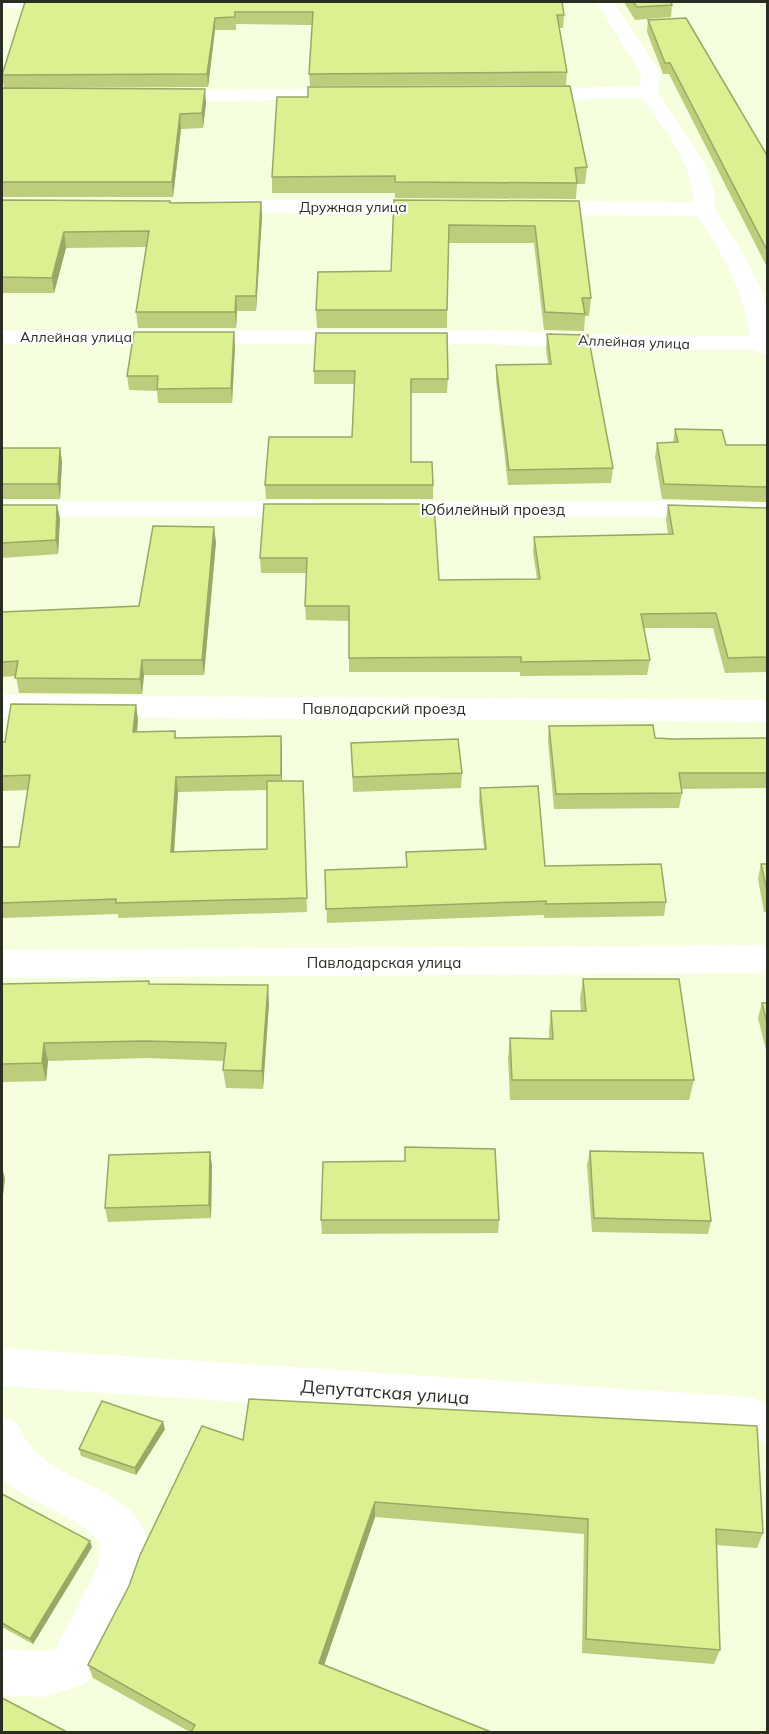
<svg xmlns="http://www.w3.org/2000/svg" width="769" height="1734" viewBox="0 0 769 1734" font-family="Mulish,sans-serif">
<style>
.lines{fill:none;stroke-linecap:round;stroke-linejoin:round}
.minor{fill:#fff;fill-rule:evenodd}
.wall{fill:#bcce7c;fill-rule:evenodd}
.shaded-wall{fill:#99a865}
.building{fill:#dbf090;stroke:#99a865;stroke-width:1.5}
.labels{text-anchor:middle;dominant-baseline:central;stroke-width:4.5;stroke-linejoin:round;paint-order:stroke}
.far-street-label{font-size:14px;fill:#2a2d21;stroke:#fff}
.street-label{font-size:15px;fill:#2a2d21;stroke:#fff}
.near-street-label{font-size:18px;fill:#2a2d21;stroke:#fff}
</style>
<rect width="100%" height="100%" fill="#f5fedd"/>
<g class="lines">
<!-- minor -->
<g class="minor">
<polygon points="2,2 110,2 101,8 2,8"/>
<path d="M 596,2 L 614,2 L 661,74 L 658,92 L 705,164 L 715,195 L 715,209 L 744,255 L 762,292 L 768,309 L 768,356 L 755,350 L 645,350 L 483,344 L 2,344 L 2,330 L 483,330 L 645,336 L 749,336 C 745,293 721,250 697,216 L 535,215 L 527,213 L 524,208 L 527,203 L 535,201 L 693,202 C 694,164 663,128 642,98 L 527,101 L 520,99 L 517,95 L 520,91 L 527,89 L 639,86 L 641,74 Z"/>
<polygon points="353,89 360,91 363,95 360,99 161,102 154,100 151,96 154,92 161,90"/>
<polygon points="217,200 438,200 446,202 449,207 446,212 438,214 209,212 206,207 209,202"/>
<polygon points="2,501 309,501 319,503 323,509 319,515 309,517 2,517"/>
<polygon points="390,501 656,501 768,504 768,521 656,517 390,517 380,515 376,509 380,503"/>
<polygon points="2,695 768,700 768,722 2,717"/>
<polygon points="768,945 768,973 2,978 2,950"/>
<polygon points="2,1348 750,1397 768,1403 768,1443 750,1437 2,1386"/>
<path d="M 2,1416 L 17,1422 C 23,1436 30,1448 43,1458 C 85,1493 165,1496 142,1573 C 131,1607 104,1650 87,1683 L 44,1697 L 2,1695 L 2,1649 L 44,1651 L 56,1648 L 98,1567 L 100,1543 C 75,1513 32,1506 3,1479 Z"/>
</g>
</g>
<!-- wall -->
<g class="wall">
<polygon points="25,2 564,15 563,28 559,28 567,72 566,85 310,86 309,74 312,25 236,24 236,30 215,30 208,87 4,88 2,75"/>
<polygon points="624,2 671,2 672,5 671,17 635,20"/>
<polygon points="648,20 768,157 768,269 669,74 663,74 647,32"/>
<polygon points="2,88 206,103 203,128 181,129 173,197 2,197 2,200 170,203 261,202 262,217 256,311 237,311 236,328 138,328 136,312 146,247 66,248 54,293 2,293"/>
<polygon points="587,167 585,184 577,184 576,199 395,198 395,193 272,193 272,177"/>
<polygon points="394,200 579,201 591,298 589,316 585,316 584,331 544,330 534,243 448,243 447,328 317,328 316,310 391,271"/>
<polygon points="316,333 448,379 447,393 411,393 411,462 433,485 433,499 266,499 265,485 352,437 354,384 314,384 314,371"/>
<polygon points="547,334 613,468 611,483 508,485 496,380 496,365 548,364 546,349"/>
<polygon points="235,346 232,403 158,403 157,391 129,390 127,376"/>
<polygon points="675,429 726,445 768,445 768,502 662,499 655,457 657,443 673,442"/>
<polygon points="2,448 60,448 62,462 60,499 2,499"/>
<polygon points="264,504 439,580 537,579 533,552 534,537 668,534 666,520 668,505 768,508 768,672 725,673 713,628 644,628 650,660 647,675 520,676 520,672 349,672 349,621 306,620 305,606 307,573 261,573 260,558"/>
<polygon points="2,505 57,505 60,519 58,554 2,558"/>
<polygon points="216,542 204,675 144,675 142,694 19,693 16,676 2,677 2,612 139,606"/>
<path d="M 136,705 L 138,720 L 137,732 L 175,731 L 176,738 L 281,736 L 282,751 L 282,781 L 303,781 L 307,912 L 118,918 L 118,914 L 2,918 L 2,847 L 19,847 L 28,790 L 2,791 L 2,742 ZM 267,790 L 267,849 L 174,852 L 178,792 Z"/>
<polygon points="549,726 655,738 673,739 768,738 768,788 681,789 682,793 679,808 554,809 548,741"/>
<polygon points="351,743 462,773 461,788 353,792"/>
<polygon points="480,788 545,866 666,902 664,916 544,918 544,915 327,923 325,870 406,867 406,852 484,849 479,802"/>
<polygon points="761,864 768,864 768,912 764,912 758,879"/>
<polygon points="583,979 694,1080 689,1100 510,1100 508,1058 510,1038 549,1038 549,1031 551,1011 581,1011 580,999"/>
<polygon points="149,981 149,984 269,1003 263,1089 226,1088 223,1070 224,1061 147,1058 48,1061 46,1081 2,1082 2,984"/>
<polygon points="762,1003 768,1003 768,1058 758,1018"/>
<polygon points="590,1151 711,1221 708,1234 592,1232 587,1165"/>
<polygon points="210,1152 212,1166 211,1218 108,1222 105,1208"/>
<polygon points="405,1161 499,1220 498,1233 322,1234 321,1220"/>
<polygon points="165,1429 136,1475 81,1456 79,1449"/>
<polygon points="243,1440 763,1533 757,1548 716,1545 720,1650 714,1664 582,1653 584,1534 375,1517 324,1665 491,1732 190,1732 93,1678 88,1665"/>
<polygon points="2,1494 92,1547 33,1644 2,1627"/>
</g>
<!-- shaded-wall -->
<g class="shaded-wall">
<polygon points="215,18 215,30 208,87 207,74"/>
<polygon points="205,89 206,103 203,128 202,113"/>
<polygon points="180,114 181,129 173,197 172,182"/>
<polygon points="261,202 262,217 256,311 256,296"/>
<polygon points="64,232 66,248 54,293 52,278"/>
<polygon points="236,296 237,311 236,328 235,312"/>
<polygon points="234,332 235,346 232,403 231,388"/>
<polygon points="60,448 62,462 60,499 58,484"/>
<polygon points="57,505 60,519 58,554 56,540"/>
<polygon points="214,527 216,542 204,675 202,660"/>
<polygon points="142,660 144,675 142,694 140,679"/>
<polygon points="136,705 138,720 135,747 133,732"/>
<polygon points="281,736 282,751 282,790 281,775"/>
<polygon points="176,777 178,792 173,867 171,852"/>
<polygon points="268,985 269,1003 263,1089 262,1071"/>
<polygon points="44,1043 48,1061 46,1081 42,1063"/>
<polygon points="210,1152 212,1166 211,1218 209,1205"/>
<polygon points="2,1166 5,1179 2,1204"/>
<polygon points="163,1422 165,1429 136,1475 135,1468"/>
<polygon points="375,1502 375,1517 320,1677 319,1663"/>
<polygon points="90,1541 92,1547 33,1644 30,1639"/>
</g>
<!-- building -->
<g class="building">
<polygon points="25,2 562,2 564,15 557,15 567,72 309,74 313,12 235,12 235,17 215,18 207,74 2,75"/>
<polygon points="633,2 671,2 672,5 637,7"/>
<polygon points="686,18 768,157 768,252 670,63 665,63 648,20"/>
<polygon points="570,86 587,167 575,168 577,183 395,182 395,176 272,177 277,97 308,97 308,87"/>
<polygon points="2,88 205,89 202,113 180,114 172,182 2,182"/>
<polygon points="2,200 170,201 170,203 261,202 256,296 236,296 235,312 136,312 149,231 64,232 52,278 2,277"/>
<polygon points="394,200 579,201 591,298 582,298 585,314 545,312 535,226 449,225 447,310 316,310 318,272 391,271"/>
<polygon points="134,332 234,332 231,388 157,389 158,376 127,376"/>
<polygon points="316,333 447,333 448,379 411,379 411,462 432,462 433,485 265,485 269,437 352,437 355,371 314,371"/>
<polygon points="547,334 588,335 613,468 509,470 496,365 551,364"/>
<polygon points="675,429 722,430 726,445 768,445 768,487 664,484 657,443 678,442"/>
<polygon points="2,448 60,448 58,484 2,484"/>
<polygon points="264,504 434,504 439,580 540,579 534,537 673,534 668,505 768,508 768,657 728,658 716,613 641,614 650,660 521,662 521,657 349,658 349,606 305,606 307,558 260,558"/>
<polygon points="2,505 57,505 56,540 2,543"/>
<polygon points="153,526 214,527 202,660 142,660 140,679 15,678 18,661 2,662 2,612 139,606"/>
<polygon points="11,704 136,705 133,732 175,731 175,738 281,736 281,775 176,777 171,852 267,849 267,781 303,781 307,898 116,903 116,899 2,903 2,847 19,847 30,775 2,776 2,742 5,742"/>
<polygon points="653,725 655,738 673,739 768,738 768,773 679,773 682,793 556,794 549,726"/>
<polygon points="458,739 462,773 353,777 351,743"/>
<polygon points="538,786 545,866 661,864 666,902 546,904 546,901 326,909 325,870 407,867 406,852 486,849 480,788"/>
<polygon points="761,864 768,864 768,895"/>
<polygon points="583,979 679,979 694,1080 512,1080 510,1038 553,1039 551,1011 586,1011"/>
<polygon points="149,981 149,984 268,985 262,1071 223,1070 226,1043 144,1041 44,1043 42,1063 2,1064 2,984"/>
<polygon points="762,1003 768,1003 768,1027"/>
<polygon points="405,1147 495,1149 499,1220 321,1220 323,1162 405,1161"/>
<polygon points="590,1151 703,1153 711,1221 594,1218"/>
<polygon points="210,1152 209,1205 105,1208 109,1155"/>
<polygon points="249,1399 757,1426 763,1533 716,1529 720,1650 586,1639 588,1519 375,1502 319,1663 491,1732 191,1732 195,1725 88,1665 129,1586 140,1555 202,1426 243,1440"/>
<polygon points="102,1401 163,1422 135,1468 79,1449"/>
<polygon points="2,1494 90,1541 30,1639 2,1623"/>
<polygon points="2,1698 67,1732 2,1732"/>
</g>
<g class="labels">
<!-- far-street labels -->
<g class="far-street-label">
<text x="353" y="207">Дружная улица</text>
<text x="76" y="337">Аллейная улица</text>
<text transform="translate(634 342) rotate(2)">Аллейная улица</text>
</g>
<!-- street labels -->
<g class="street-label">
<text x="493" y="509">Юбилейный проезд</text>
<text x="384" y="708">Павлодарский проезд</text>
<text x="384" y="962">Павлодарская улица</text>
</g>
<!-- near-street labels -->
<g class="near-street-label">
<text transform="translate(385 1392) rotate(4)">Депутатская улица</text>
</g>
</g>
<!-- border -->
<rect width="769" height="1734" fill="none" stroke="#2a2d21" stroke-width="6"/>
</svg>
